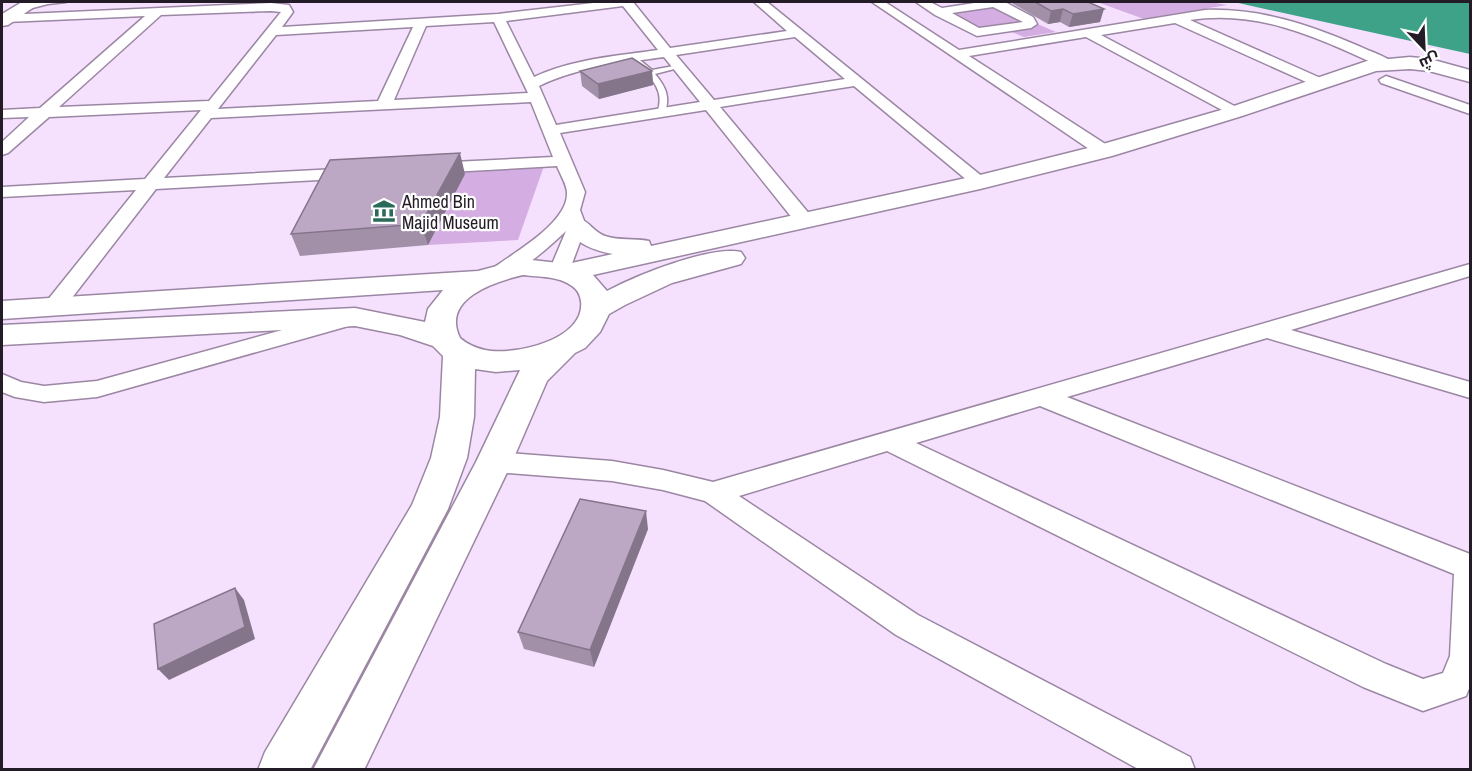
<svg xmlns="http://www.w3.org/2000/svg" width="1472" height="771" viewBox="0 0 1472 771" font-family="'Archivo Narrow',Cairo,sans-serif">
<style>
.green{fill:#d4aee3}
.water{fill:#3ea288}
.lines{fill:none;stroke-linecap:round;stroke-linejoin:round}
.lane-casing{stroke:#9b87a3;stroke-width:3}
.street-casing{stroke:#9b87a3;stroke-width:3}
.secondary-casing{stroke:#9b87a3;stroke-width:3}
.lane{fill:#fff;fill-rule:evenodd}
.street{fill:#fff;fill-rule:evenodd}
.secondary{fill:#fff;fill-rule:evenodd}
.wall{fill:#a290a9}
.shaded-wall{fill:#84758a}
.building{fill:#bca7c5;stroke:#84758a;stroke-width:1.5}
.labels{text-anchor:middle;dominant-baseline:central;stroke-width:4.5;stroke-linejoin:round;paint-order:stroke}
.far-poi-label{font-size:18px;fill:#231c26;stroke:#fff;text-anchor:start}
</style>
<rect width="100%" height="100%" fill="#f5e0fe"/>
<!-- green -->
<g class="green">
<polygon points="1097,2 1211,2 1227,5 1144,19"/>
<polygon points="996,6 1056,32 1024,37 1004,29 990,30 975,27 949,13"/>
<polygon points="544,166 518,240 428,245 468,168"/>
</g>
<!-- water -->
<polygon class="water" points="1234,2 1470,2 1470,54 1265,9"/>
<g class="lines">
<!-- lane casing -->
<g class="lane-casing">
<g id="lane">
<polygon points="43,2 66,2 48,4 21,11 18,9"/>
<path d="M 631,56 L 635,56 L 652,70 L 679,65 L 682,67 L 655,74 C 666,87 671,98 664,115 L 657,113 C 667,88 647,74 631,58 Z"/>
</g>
</g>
<!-- street casing -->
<g class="street-casing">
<g id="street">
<path d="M 602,2 L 633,2 L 670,48 L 787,31 L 754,2 L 767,2 L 989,182 L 986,186 L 974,186 L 854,86 L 720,107 L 811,216 L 813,220 L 811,224 L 797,224 L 706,110 L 560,133 L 585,192 L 580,210 L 586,226 L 570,269 L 567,273 L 553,273 L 550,269 L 566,231 C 551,245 516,279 496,274 L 493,270 L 496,266 C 517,251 568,222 567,193 C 567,185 560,174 557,166 L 432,173 L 426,172 L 423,168 L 426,164 L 432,163 L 553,157 L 531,102 L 211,118 L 164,178 L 356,168 L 362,169 L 365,173 L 362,177 L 356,178 L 156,189 L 61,312 L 53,314 L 45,312 L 42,307 L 136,190 L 2,197 L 2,187 L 145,179 L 201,110 L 49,117 L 8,153 L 2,155 L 2,142 L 29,117 L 2,118 L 2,110 L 40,108 L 145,16 L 6,22 L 2,21 L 2,15 L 271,3 L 289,5 L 293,12 L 282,27 L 498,14 ZM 623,6 L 658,50 C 616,56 573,59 534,77 L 506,21 ZM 271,11 L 281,12 L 209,101 L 59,107 L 161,15 ZM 494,22 L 528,93 L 394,100 L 426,26 ZM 413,27 L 378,101 L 218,109 L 276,35 ZM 795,37 L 845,79 L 714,100 L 676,55 ZM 664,57 L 700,102 L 556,125 L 539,86 C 578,67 621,63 664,57 Z"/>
<path d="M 872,2 L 885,2 L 959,50 L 1205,10 C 1261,8 1310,25 1361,47 C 1371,52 1387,56 1394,64 L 1392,67 L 1382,67 C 1320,39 1260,9 1190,20 L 1325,80 L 1327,83 L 1325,86 L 1315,86 L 1175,23 L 1101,35 L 1240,109 L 1243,112 L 1240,115 L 1235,117 L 1086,37 L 969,56 L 1110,147 L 1112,151 L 1110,155 L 1098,155 Z"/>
<path d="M 916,2 L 930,2 L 942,8 L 981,2 L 1005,2 L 1033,17 L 1037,24 L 1031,28 L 977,36 L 935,15 ZM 993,7 L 1023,22 L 979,28 L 952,13 Z"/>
<polygon points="1386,76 1470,105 1470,114 1381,83 1379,80"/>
<path d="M 1470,264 L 1470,276 L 1291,330 L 1470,382 L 1470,398 L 1267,338 L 1067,397 L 1470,554 L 1470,686 L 1466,696 L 1423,711 L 1363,687 L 887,451 L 739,496 L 918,615 L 1190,757 L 1195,770 L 1140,770 L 896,635 L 705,501 L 663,490 L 612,481 L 494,472 L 485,469 L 481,462 L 485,455 L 494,452 L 612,461 L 663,470 L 713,482 ZM 1040,406 L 1454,574 L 1450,656 L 1443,673 L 1423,679 L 1386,664 L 916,443 Z"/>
<polygon points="344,313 352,315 355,320 352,325 97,397 44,402 15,397 2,392 2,374 21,382 44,386 97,381"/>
</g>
</g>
<!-- secondary casing -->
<g class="secondary-casing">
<g id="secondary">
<polygon points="22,2 41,2 8,25 2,26 2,14"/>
<path d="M 1410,57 L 1430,59 L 1470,70 L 1470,82 L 1429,71 L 1410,69 L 1376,71 L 1242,116 L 1112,156 L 980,189 L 593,275 L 607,291 C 635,276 711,245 741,252 L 745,258 L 741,264 L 672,283 L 625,305 L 609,314 L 600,332 L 585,348 L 575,353 L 547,381 L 512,462 L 364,770 L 313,770 L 476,462 L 520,370 L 496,372 L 475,369 L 474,417 L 467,458 L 448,509 L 310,770 L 258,770 L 265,752 L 412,505 L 431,458 L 440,417 L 443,356 L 433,346 L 400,335 L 355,326 L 2,345 L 2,325 L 355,308 L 425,322 L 428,309 L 443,290 L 2,319 L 2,301 L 478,271 L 523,259 L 567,264 L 613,254 C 592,250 577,244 564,226 L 568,220 C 589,215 588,229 605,236 C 619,241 635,238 649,241 L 651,246 L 980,175 L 1096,146 L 1228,108 L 1367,61 ZM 523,275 C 539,277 559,276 572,286 C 578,290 580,295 581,301 C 586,340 514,356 485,350 C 476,348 467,344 460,338 C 441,299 493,282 523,275 Z"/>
</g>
</g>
<!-- lane -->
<use href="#lane" class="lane"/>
<!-- street -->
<use href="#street" class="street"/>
<!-- secondary -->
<use href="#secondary" class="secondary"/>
</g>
<!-- wall -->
<g class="wall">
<polygon points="1010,2 1088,2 1100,22 1069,27 1060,22 1048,24"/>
<polygon points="580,71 652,71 653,85 599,99 582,86"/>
<polygon points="465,174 428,245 300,256 291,234"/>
<polygon points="648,529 594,667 524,649 518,632"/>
</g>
<!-- shaded-wall -->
<g class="shaded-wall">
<polygon points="1063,9 1060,22 1048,24 1051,11"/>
<polygon points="1104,9 1100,22 1069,27 1073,14"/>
<polygon points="652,71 653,85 599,99 598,84"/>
<polygon points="460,153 465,174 428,245 421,224"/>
<polygon points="646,511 648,529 594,667 590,650"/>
<polygon points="235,588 244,600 255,639 169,680 158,669"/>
</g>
<!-- building -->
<g class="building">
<polygon points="1035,2 1088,2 1104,9 1073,14 1063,9 1051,11"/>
<polygon points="632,58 652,71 598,84 580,71"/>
<polygon points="460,153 421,224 291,234 330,160"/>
<polygon points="580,499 646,511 590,650 518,632"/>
<polygon points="235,588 245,627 158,669 154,624"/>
</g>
<!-- icons -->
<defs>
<g id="museum-bare" transform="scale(1.8)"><path d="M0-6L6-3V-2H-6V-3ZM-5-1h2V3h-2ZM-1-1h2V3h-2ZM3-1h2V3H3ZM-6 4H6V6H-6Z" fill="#296a58" stroke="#fff" stroke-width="2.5" paint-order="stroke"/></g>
</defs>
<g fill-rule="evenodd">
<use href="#museum-bare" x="384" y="211"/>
</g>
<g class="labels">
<!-- far-poi labels -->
<g class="far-poi-label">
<text x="402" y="201">Ahmed Bin<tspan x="402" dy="21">Majid Museum</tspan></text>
</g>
</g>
<!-- border -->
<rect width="1472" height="771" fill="none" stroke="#231c26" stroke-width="6"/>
<!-- north arrow -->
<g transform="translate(1424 48) rotate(157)" stroke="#ffffff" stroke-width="4.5" paint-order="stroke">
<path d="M0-4.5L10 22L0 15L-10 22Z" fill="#231c26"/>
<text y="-9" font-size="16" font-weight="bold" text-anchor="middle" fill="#231c26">ش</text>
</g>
</svg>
